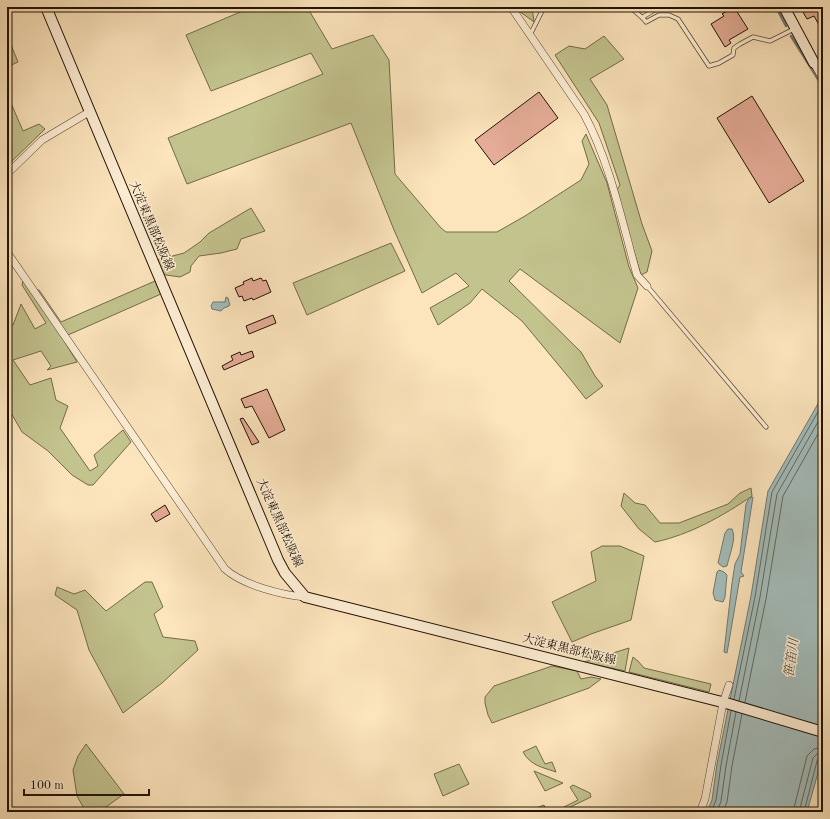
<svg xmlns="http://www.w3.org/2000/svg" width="830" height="819" viewBox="0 0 830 819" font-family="'Old Standard TT','Noto Serif JP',serif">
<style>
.green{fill:#c3c38e;stroke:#726b49}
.water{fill:#a3bcba;stroke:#6f7871}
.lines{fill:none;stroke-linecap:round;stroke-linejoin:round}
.shore{stroke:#62685f;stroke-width:1}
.stream{stroke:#6f7871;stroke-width:2.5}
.building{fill:#e5ac97;stroke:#211304}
.lane-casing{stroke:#584732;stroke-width:5}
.street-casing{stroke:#584732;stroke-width:8}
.secondary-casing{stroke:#211304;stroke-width:12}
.lane{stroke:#fdedd3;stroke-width:3.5}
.street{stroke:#fdedd3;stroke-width:7}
.secondary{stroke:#fdedd3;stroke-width:10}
.labels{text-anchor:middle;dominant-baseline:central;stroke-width:3;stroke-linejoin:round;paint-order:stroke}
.street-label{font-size:12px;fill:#211304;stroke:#fdedd3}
.water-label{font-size:13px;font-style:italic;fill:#4e4e44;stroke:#fdedd3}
</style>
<rect width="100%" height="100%" fill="#fce4bc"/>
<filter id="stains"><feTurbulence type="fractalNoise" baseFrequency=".005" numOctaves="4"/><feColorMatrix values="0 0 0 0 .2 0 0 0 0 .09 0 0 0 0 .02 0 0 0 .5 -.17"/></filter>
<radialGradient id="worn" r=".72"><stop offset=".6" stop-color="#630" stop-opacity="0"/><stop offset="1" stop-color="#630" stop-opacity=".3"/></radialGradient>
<!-- green -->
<g class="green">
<polygon points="252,7 307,7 332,49 373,35 389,60 395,174 441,228 446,232 497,232 525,216 581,180 589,164 582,141 586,134 607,183 629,267 638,288 620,343 520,269 509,281 581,352 595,376 603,386 586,399 571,380 522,321 482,289 470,303 438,325 430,308 469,286 456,273 422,293 394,230 351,123 187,184 168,138 323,74 311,53 211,91 186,35"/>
<polygon points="516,7 532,7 534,22 519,11"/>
<polygon points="7,35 18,62 7,67"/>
<polygon points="604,36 624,59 590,79 607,105 642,224 652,251 647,272 641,275 616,191 620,185 599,123 555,55 569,46 585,49"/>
<polygon points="7,94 23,131 39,124 45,129 7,166"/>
<polygon points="251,208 265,231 241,239 237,249 221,253 199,256 191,266 190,272 180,277 166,275 162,273 157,260 184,253 200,242 209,233"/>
<polygon points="391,243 405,271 307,315 293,283"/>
<polygon points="23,280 55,326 77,362 47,370 51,366 41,351 13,360 30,385 51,378 56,400 68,406 60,428 90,471 98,466 94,455 123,430 131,442 93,485 88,485 72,475 48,451 22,432 7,406 7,323 13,325 21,304 35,329 46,323 22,285"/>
<polygon points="155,281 161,294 68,335 35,290 39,290 61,322"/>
<path d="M 751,488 L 752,496 C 723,516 689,535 655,542 L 639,529 L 621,506 L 624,493 L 635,503 L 645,505 L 660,523 L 679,523 L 728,504 L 740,493 Z"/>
<polygon points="602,546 620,546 644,556 631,620 591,634 572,642 552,602 596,581 591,552"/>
<polygon points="145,582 152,582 163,607 154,614 163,637 195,641 198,650 162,683 123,713 89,650 77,610 55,595 57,587 74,594 85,590 106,611"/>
<polygon points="629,648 625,671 584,662"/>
<polygon points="633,657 638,661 644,668 711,684 709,692 629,672"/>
<polygon points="552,666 577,671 581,679 591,677 601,679 589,688 492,723 488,715 485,703 485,697 494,686"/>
<polygon points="86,744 124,794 99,812 86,812 77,796 73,770 78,756"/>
<path d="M 536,746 L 545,764 L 552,762 L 556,772 C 542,767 531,766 523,752 Z"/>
<polygon points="459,764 469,784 443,796 434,774"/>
<polygon points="534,771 563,783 545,791"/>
<polygon points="573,785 590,793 591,797 560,812 554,812 578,800 570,787"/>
<polygon points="544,805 546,809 539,812 511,812 512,810 520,808 528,811"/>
</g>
<!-- water -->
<g class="water">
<polygon points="226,297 228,298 229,302 230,304 229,306 224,308 221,311 212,309 211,306 213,302 225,302"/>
<polygon points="823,395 823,755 807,812 707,812 712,800 717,764 751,596 768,491"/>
<polygon points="753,497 741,572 744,576 740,577 727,653 724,652 732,583 735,564 740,554 746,504 749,498"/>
<path d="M 728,529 L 732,529 C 737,538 729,556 727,566 L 723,567 L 718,563 L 725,533 Z"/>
<polygon points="719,570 724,572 727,575 725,597 723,602 715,600 713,593 717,572"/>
</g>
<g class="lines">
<!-- shore -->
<g class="shore">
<polyline points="734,699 755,597 772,492 823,403"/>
<polyline points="739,701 760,597 777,494 823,413"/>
<polyline points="745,702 766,599 783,496 823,425"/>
<polyline points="711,812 716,800 721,765 731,711"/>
<polyline points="717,812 721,801 726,766 736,712"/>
<polyline points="723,812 727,802 732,766 742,714"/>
<polyline points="793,812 807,756 814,749 823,747"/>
<polyline points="799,812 813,758 817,754 823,753"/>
<polyline points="804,812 817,761 819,758 823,758"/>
</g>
<!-- stream -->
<g class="stream">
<polyline points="776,7 786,26"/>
<polyline points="791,36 823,87"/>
</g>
</g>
<!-- building -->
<g class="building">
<polygon points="734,7 748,29 729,40 731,43 725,47 711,24 724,16 722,14"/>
<polygon points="800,7 823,7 823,32 814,16 807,19"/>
<polygon points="539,92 558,118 494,165 475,140"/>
<polygon points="752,96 804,181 769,203 717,118"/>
<polygon points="252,278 253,281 261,278 263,281 266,280 271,292 253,300 252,298 244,301 242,296 239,297 235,288 244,284 243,282"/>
<polygon points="273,315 276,323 249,334 246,326"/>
<polygon points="252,351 254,357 224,370 222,366 233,360 231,356 240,352 241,355"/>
<polygon points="267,389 285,430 269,438 252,406 245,408 241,399"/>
<polygon points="243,418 259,442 252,445 240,419"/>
<polygon points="165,505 170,514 156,522 151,514"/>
</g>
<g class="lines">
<!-- lane casing -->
<g class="lane-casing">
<g id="lane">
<path d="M 630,7 C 635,12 642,16 646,22 L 659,15 L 669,15 L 678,19 L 709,66 L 719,63 L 733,55 L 734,48 L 740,44 L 753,37 L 770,41 L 794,29"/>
<polyline points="643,17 659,7"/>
<polyline points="530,35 544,7"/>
<polyline points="647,286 766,427"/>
</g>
</g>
<!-- street casing -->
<g class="street-casing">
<g id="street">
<path d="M 511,7 L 584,114 C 610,162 622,222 637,275 L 647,286"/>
<polyline points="814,63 823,79"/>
<polyline points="7,174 42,140 89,112"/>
<path d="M 7,252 L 225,569 C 243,585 281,595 305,597"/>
<polyline points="700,812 705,799 723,703 729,685"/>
</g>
</g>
<!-- secondary casing -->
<g class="secondary-casing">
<g id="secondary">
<polyline points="46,7 278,560 285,573 305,597 726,703 823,732"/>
<polyline points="784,7 814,63"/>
</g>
</g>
<!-- lane -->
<use href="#lane" class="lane"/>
<!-- street -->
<use href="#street" class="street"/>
<!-- secondary -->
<use href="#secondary" class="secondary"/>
</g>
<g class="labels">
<!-- street labels -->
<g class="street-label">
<text transform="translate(151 226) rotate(67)">大淀東黒部松阪線</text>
<text transform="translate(279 523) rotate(66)">大淀東黒部松阪線</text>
<text transform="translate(569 650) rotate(14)">大淀東黒部松阪線</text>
</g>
<!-- water labels -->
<g class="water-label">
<text transform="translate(792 658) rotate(-83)">笹笛川</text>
</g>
</g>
<!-- margin -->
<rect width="830" height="819" fill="none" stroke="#fce4bc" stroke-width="24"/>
<rect x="8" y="8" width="814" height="803" fill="none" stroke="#211304" stroke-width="2"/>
<rect x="12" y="12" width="806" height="795" fill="none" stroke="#211304"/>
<!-- scale -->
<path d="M24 789v6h125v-6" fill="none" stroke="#211304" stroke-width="2"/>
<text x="30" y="789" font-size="12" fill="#211304" stroke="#fdedd3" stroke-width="3" paint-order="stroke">100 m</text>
<rect width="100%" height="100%" filter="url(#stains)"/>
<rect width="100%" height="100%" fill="url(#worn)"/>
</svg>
